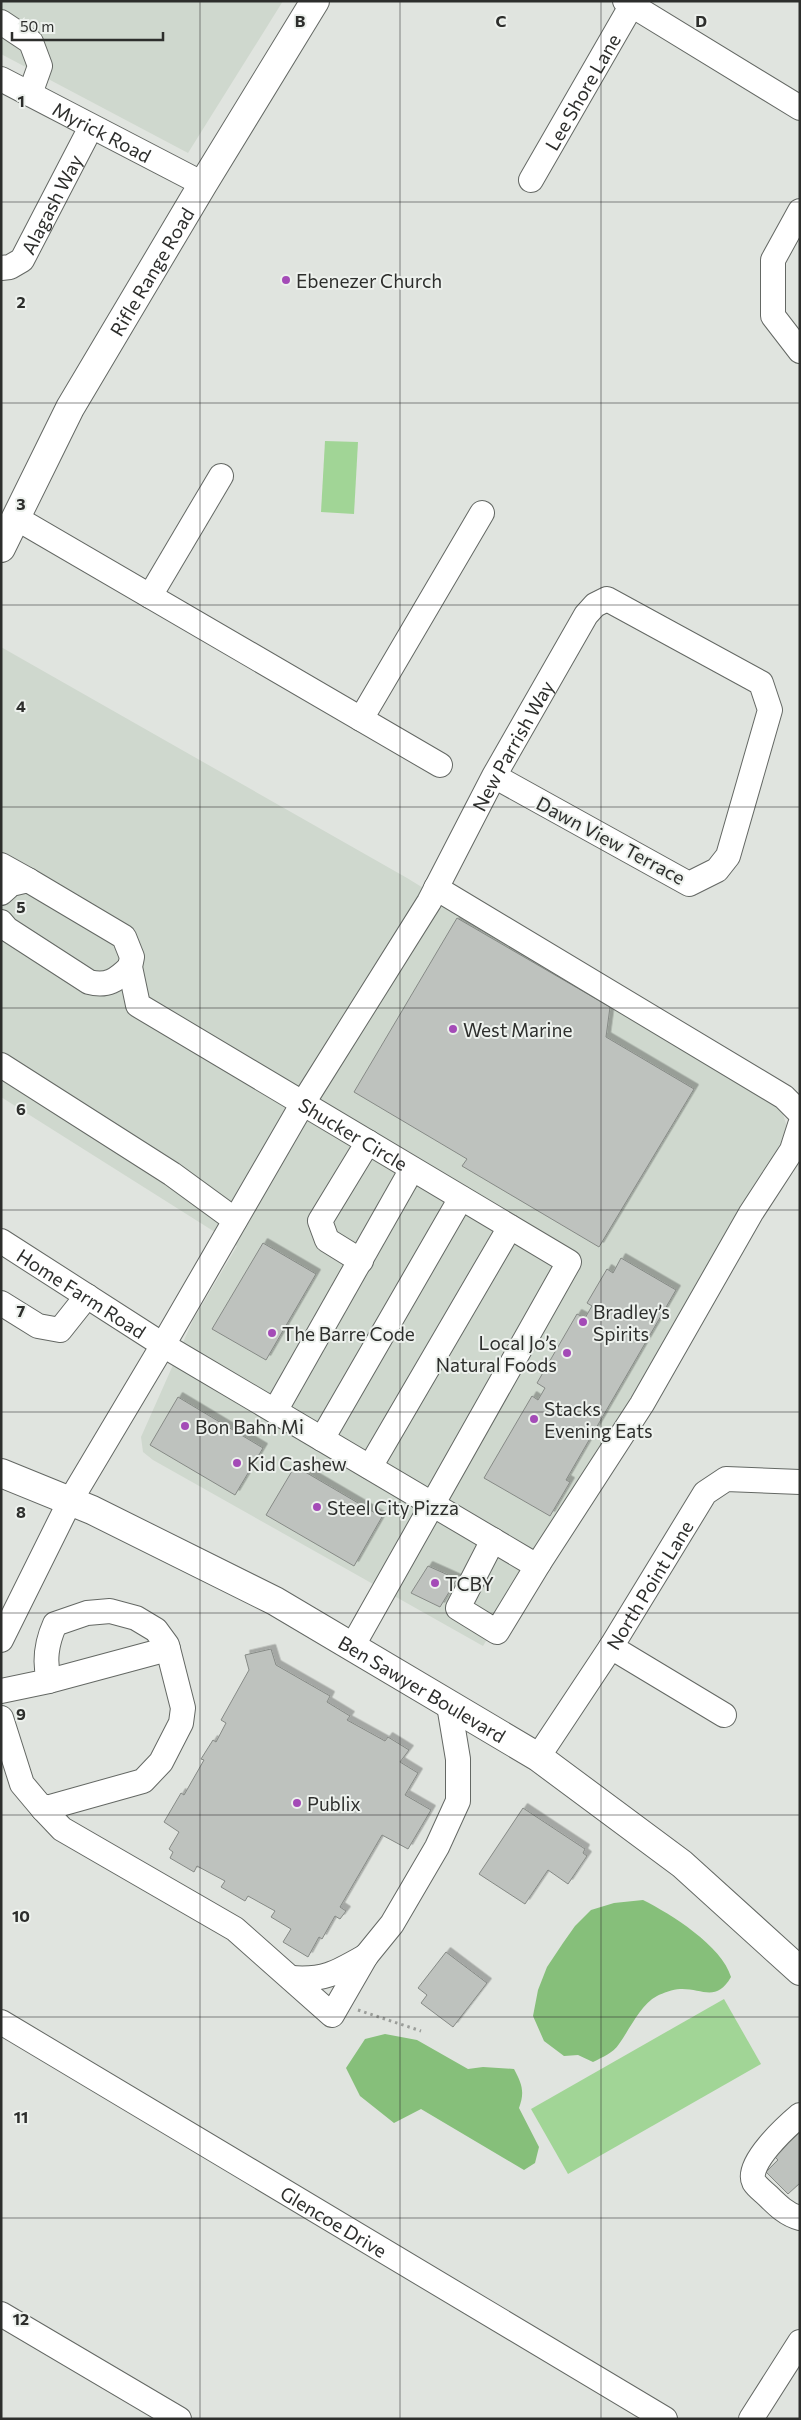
<svg xmlns="http://www.w3.org/2000/svg" width="801" height="2420" viewBox="0 0 801 2420" font-family="Commissioner,sans-serif">
<style>
.built{fill:#cfd8ce}
.green{fill:#a1d596}
.forest{fill:#86bf7a}
.building{fill:#bec2be;stroke:#868a86;filter:url(#shadow)}
.lines{fill:none;stroke-linecap:round;stroke-linejoin:round}
.minor-casing{stroke:#646864;stroke-width:26}
.major-casing{stroke:#646864;stroke-width:30}
.path{stroke:#9b9e9a;stroke-width:3;stroke-dasharray:2.5 4;stroke-linecap:butt}
.minor{stroke:#fff;stroke-width:24}
.major{stroke:#fff;stroke-width:28}
.grid{fill:none;stroke:#2d2e2c;stroke-width:1;stroke-opacity:0.55}
.poi-dot{fill:#a44bb7;stroke:#edf1ed;stroke-width:2}
.labels{text-anchor:middle;dominant-baseline:central;stroke-width:4;stroke-linejoin:round;paint-order:stroke}
.street-label{font-size:19px;fill:#2d2e2c;stroke:#edf1ed}
.poi-label{font-size:19px;fill:#2d2e2c;stroke:#edf1ed;text-anchor:start}
.grid-label{font-size:16px;text-anchor:middle;font-weight:bold;fill:#2d2e2c;stroke:#edf1ed;stroke-width:4;stroke-linejoin:round;paint-order:stroke}
</style>
<defs>
<filter id="shadow"><feDropShadow dx="4.5" dy="-4.5" stdDeviation="0" flood-color="#0004"/></filter>
</defs>
<rect width="100%" height="100%" fill="#e0e4df"/>
<!-- built -->
<g class="built">
<polygon points="1,1 283,1 188,153 1,54"/>
<polygon points="1,647 407,878 781,1108 789,1133 679,1322 483,1646 153,1460 143,1452 141,1437 193,1320 237,1246 1,1097"/>
</g>
<!-- green -->
<g class="green">
<polygon points="325,441 358,442 354,514 321,512"/>
<polygon points="724,1999 761,2064 568,2174 531,2109"/>
</g>
<!-- forest -->
<g class="forest">
<path d="M 643,1900 C 671,1914 722,1946 731,1977 C 716,2003 702,1988 680,1989 C 673,1989 663,1993 657,1996 C 640,2005 630,2029 619,2044 C 613,2053 603,2057 593,2062 L 578,2055 L 564,2056 L 544,2041 L 533,2016 L 538,1990 L 547,1967 L 563,1943 L 575,1926 L 591,1910 L 614,1903 Z"/>
<path d="M 385,2034 L 417,2040 L 468,2069 L 483,2067 L 514,2069 C 522,2084 525,2092 519,2108 L 539,2147 L 535,2163 L 524,2170 L 421,2109 L 394,2123 L 360,2096 L 346,2068 L 365,2039 Z"/>
</g>
<!-- building -->
<g class="building">
<polygon points="457,918 610,1007 606,1037 694,1089 599,1247 462,1166 467,1159 354,1092"/>
<polygon points="263,1243 316,1274 266,1360 212,1329"/>
<polygon points="621,1258 676,1290 566,1480 570,1482 550,1516 484,1478 532,1396 538,1400 545,1388 537,1383 577,1314 585,1318 592,1306 587,1303 607,1269 613,1273"/>
<polygon points="178,1397 263,1448 235,1495 150,1445"/>
<polygon points="295,1466 382,1517 354,1566 266,1515"/>
<polygon points="428,1566 457,1579 440,1607 411,1593"/>
<polygon points="271,1649 276,1665 330,1696 327,1702 350,1716 347,1720 385,1741 388,1737 409,1750 400,1762 418,1773 405,1795 431,1810 408,1849 382,1835 340,1907 346,1911 340,1919 335,1916 322,1939 319,1937 308,1957 283,1942 291,1929 271,1917 275,1911 248,1896 245,1901 221,1887 225,1881 197,1866 194,1872 170,1858 173,1852 169,1849 179,1832 164,1822 181,1793 184,1795 204,1760 201,1759 213,1740 216,1742 226,1723 221,1720 249,1670 245,1655"/>
<polygon points="523,1808 585,1849 583,1853 587,1856 568,1884 548,1870 525,1904 479,1874"/>
<polygon points="446,1952 487,1983 453,2027 421,2003 427,1995 418,1988"/>
<polygon points="800,2127 800,2183 788,2194 766,2172 778,2160 772,2154"/>
</g>
<g class="lines">
<!-- minor casing -->
<g class="minor-casing">
<g id="minor">
<polyline points="625,1 800,108"/>
<polyline points="1,22 31,42 40,66 30,94"/>
<path id="s1" d="M 1,79 L 203,184"/>
<path id="s2" d="M 531,180 L 634,1"/>
<polyline points="800,211 773,260 773,316 800,351"/>
<path id="s3" d="M 1,268 L 10,267 L 22,260 L 91,127"/>
<polyline points="16,518 440,765"/>
<polyline points="150,596 221,476"/>
<polyline points="361,719 482,513"/>
<polyline points="1,865 28,880"/>
<polyline points="436,888 784,1097 800,1113"/>
<path id="s4" d="M 1,893 L 11,884 L 28,880 L 124,937 L 132,957 L 130,967 L 138,1005 L 569,1262 L 352,1647"/>
<path d="M 1,922 L 7,929 L 89,982 C 107,987 117,980 130,967"/>
<polyline points="1,1065 172,1174 235,1220"/>
<path id="s5" d="M 1,1241 L 163,1345 L 530,1562 L 539,1563 L 642,1404 L 751,1213 L 792,1150 L 800,1125"/>
<polyline points="361,1261 327,1240 320,1221 368,1142"/>
<polyline points="1,1303 38,1326 60,1330 87,1296"/>
<polyline points="275,1411 412,1169"/>
<polyline points="322,1439 461,1198"/>
<polyline points="370,1467 510,1227"/>
<polyline points="493,1540 458,1608 497,1632 539,1563"/>
<path id="s6" d="M 1,1640 L 70,1501 L 163,1345 L 303,1103 L 429,902 L 494,776 L 586,615 L 595,605 L 607,599 L 761,683 L 770,710 L 728,856 L 717,870 L 689,884 L 494,776"/>
<polyline points="611,1647 724,1715"/>
<polyline points="49,1681 168,1649"/>
<path d="M 1,1691 L 49,1681 C 44,1661 46,1644 55,1624 L 87,1613 L 110,1611 L 136,1618 L 156,1630 L 167,1645 L 183,1708 L 181,1723 L 161,1762 L 143,1781 L 43,1809 L 22,1784 L 1,1718"/>
<path id="s7" d="M 538,1757 L 611,1647 L 705,1493 L 726,1479 L 800,1482"/>
<polyline points="43,1809 62,1829 235,1929 332,2015 366,1956 392,1924 437,1847 458,1801 458,1759 449,1705"/>
<path d="M 291,1978 C 324,1981 338,1972 366,1956"/>
<path id="s8" d="M 1,2022 L 665,2419"/>
<path d="M 800,2115 C 787,2126 745,2164 754,2182 C 757,2187 764,2192 768,2196 C 777,2205 787,2215 800,2218"/>
<polyline points="1,2314 179,2419"/>
<polyline points="751,2419 800,2342"/>
</g>
</g>
<!-- major casing -->
<g class="major-casing">
<g id="major">
<path id="s9" d="M 1,548 L 70,408 L 203,184 L 315,1"/>
<path id="s10" d="M 1,1473 L 92,1510 L 275,1601 L 538,1757 L 682,1864 L 800,1971"/>
</g>
</g>
<!-- path -->
<polyline class="path" points="358,2010 421,2031"/>
<!-- minor -->
<use href="#minor" class="minor"/>
<!-- major -->
<use href="#major" class="major"/>
</g>
<!-- grid -->
<path class="grid" d="M 200,1 L 200,2419M 400,1 L 400,2419M 601,1 L 601,2419M 1,202 L 800,202M 1,403 L 800,403M 1,605 L 800,605M 1,807 L 800,807M 1,1008 L 800,1008M 1,1210 L 800,1210M 1,1412 L 800,1412M 1,1613 L 800,1613M 1,1815 L 800,1815M 1,2017 L 800,2017M 1,2218 L 800,2218"/>
<!-- markers -->
<g class="poi-dot">
<circle cx="286" cy="280" r="5"/>
<circle cx="453" cy="1029" r="5"/>
<circle cx="583" cy="1322" r="5"/>
<circle cx="272" cy="1333" r="5"/>
<circle cx="567" cy="1353" r="5"/>
<circle cx="534" cy="1419" r="5"/>
<circle cx="185" cy="1426" r="5"/>
<circle cx="237" cy="1463" r="5"/>
<circle cx="317" cy="1507" r="5"/>
<circle cx="435" cy="1583" r="5"/>
<circle cx="297" cy="1803" r="5"/>
</g>
<g class="labels">
<!-- street labels -->
<g class="street-label">
<text stroke="none"><textPath href="#s2" startOffset="102">Lee Shore Lane</textPath></text>
<text stroke="none"><textPath href="#s1" startOffset="114">Myrick Road</textPath></text>
<text stroke="none"><textPath href="#s3" startOffset="86">Alagash Way</textPath></text>
<text stroke="none"><textPath href="#s9" startOffset="315">Rifle Range Road</textPath></text>
<text stroke="none"><textPath href="#s6" startOffset="1031">New Parrish Way</textPath></text>
<text transform="translate(611 840) rotate(28)">Dawn View Terrace</text>
<text stroke="none"><textPath href="#s4" startOffset="464">Shucker Circle</textPath></text>
<text stroke="none"><textPath href="#s5" startOffset="96">Home Farm Road</textPath></text>
<text stroke="none"><textPath href="#s7" startOffset="205">North Point Lane</textPath></text>
<text stroke="none"><textPath href="#s10" startOffset="474">Ben Sawyer Boulevard</textPath></text>
<text stroke="none"><textPath href="#s8" startOffset="388">Glencoe Drive</textPath></text>
</g>
<!-- poi labels -->
<g class="poi-label">
<text x="296" y="280">Ebenezer Church</text>
<text x="463" y="1029">West Marine</text>
<text x="593" y="1311">Bradley’s<tspan x="593" dy="22">Spirits</tspan></text>
<text x="282" y="1333">The Barre Code</text>
<text x="557" y="1342" text-anchor="end">Local Jo’s<tspan x="557" dy="22">Natural Foods</tspan></text>
<text x="544" y="1408">Stacks<tspan x="544" dy="22">Evening Eats</tspan></text>
<text x="195" y="1426">Bon Bahn Mi</text>
<text x="247" y="1463">Kid Cashew</text>
<text x="327" y="1507">Steel City Pizza</text>
<text x="445" y="1583">TCBY</text>
<text x="307" y="1803">Publix</text>
</g>
</g>
<g class="grid-label">
<text x="300" y="27">B</text>
<text x="501" y="27">C</text>
<text x="701" y="27">D</text>
<text x="21" y="107">1</text>
<text x="21" y="308">2</text>
<text x="21" y="510">3</text>
<text x="21" y="712">4</text>
<text x="21" y="913">5</text>
<text x="21" y="1115">6</text>
<text x="21" y="1317">7</text>
<text x="21" y="1518">8</text>
<text x="21" y="1720">9</text>
<text x="21" y="1922">10</text>
<text x="21" y="2123">11</text>
<text x="21" y="2325">12</text>
</g>
<!-- border -->
<rect width="801" height="2420" fill="none" stroke="#2d2e2c" stroke-width="5"/>
<!-- scale -->
<path d="M12 32v8h151v-8" fill="none" stroke="#2d2e2c" stroke-width="2.5"/>
<text x="20" y="32" font-size="15" fill="#2d2e2c" stroke="#edf1ed" stroke-width="4" paint-order="stroke">50 m</text>
</svg>
